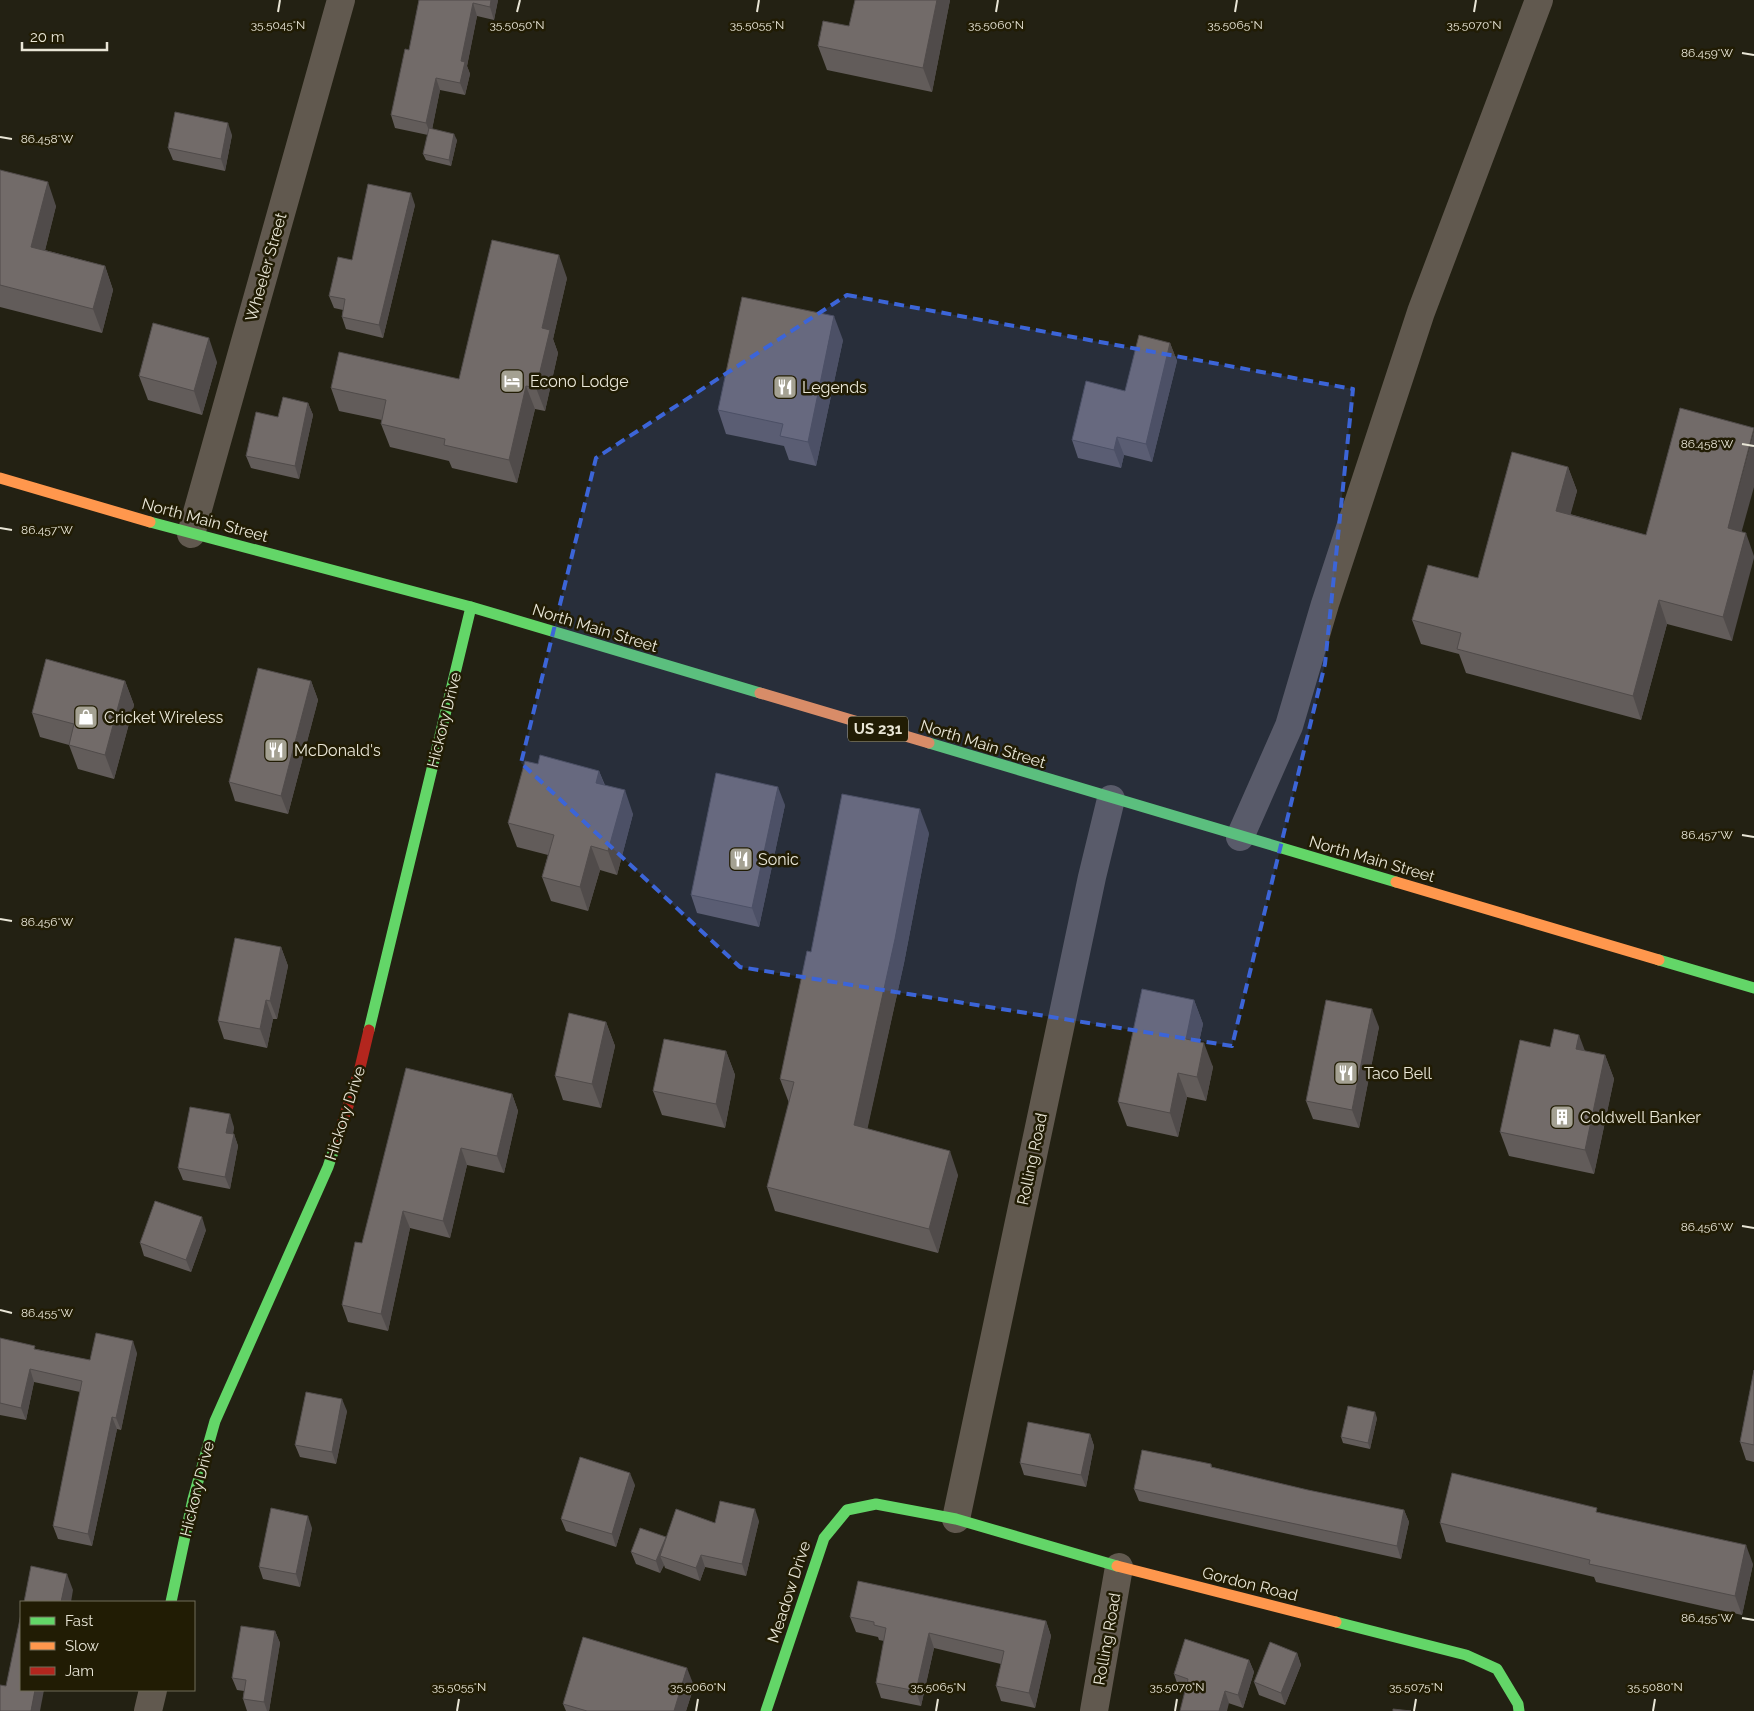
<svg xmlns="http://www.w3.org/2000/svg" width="1754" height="1711" viewBox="0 0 1754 1711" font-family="Raleway,sans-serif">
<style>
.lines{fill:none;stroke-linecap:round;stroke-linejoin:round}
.street{stroke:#61594f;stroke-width:28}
.fast{stroke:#63d668;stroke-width:11}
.slow{stroke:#ff974d;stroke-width:11}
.jam{stroke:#b3261e;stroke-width:11}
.wall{fill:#625c5a}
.shaded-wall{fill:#504b4a}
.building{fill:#726b69;stroke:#504b4a}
.marked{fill:#3c65d8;fill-opacity:0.2;stroke:#3c65d8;stroke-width:4;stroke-dasharray:10 6;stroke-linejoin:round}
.ticks{fill:none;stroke:#e9e6d7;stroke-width:2}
.labels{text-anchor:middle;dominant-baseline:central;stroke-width:5;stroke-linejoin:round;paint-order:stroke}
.shield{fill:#211c04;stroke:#ada998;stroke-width:1}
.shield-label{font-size:15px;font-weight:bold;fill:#e9e6d7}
.street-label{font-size:16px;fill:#e9e6d7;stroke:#211c04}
.poi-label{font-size:16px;fill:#e9e6d7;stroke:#211c04;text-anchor:start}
.ticks-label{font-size:12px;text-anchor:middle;fill:#e9e6d7;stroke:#211c04;stroke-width:5;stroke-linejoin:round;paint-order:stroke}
</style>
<rect width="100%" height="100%" fill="#232113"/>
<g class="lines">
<!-- street -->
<g class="street">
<polyline points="191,534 341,0"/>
<polyline points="1240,837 1289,726 1325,604 1421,312 1539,0"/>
<polyline points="956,1519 1092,877 1111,799"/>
<polyline points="148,1711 153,1690"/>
<polyline points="1094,1711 1119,1567"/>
</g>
<!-- fast -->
<g class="fast">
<polyline points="150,522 471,607 760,693"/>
<polyline points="929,743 1396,882"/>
<polyline points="1659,960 1754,988"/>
<polyline points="369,1030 471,607"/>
<polyline points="171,1602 193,1499 215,1421 328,1167 337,1140"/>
<polyline points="1336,1622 1466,1655 1497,1669 1518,1704 1519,1711"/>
<polyline points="766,1711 824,1538 847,1510 876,1504 956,1519 1117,1566"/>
</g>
<!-- slow -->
<g class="slow">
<polyline points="0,478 150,522"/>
<polyline points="760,693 929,743"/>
<polyline points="1396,882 1659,960"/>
<polyline points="1117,1566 1336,1622"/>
</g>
<!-- jam -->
<polyline class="jam" points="337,1140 359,1072 369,1030"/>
</g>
<!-- wall -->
<g class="wall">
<polygon points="419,0 498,0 494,20 477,16 467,66 470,74 465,95 440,90 432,129 457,140 451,166 426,160 423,154 428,135 395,128 391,115 409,50"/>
<polygon points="950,0 932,92 827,70 818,46 849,26"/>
<polygon points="232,135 225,171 173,160 168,148"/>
<polygon points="0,170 56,206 45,250 105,266 113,290 102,333 0,307"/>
<polygon points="415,205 383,338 346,329 342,317 343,310 334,308 329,296 352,260"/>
<polygon points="567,278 553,339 558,353 545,411 535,409 517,483 452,468 449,461 390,447 381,424 382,420 339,411 331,388 459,379"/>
<polygon points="843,340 816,466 789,460 784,446 726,434 718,410"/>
<polygon points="1170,343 1177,361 1152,462 1124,455 1121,468 1078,458 1072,440 1125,391"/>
<polygon points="217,362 202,415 148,400 139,376"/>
<polygon points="308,403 313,415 299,479 251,468 246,456"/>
<polygon points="1568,467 1577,491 1570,514 1646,535 1742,532 1732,641 1667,624 1641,720 1466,673 1459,654 1421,644 1412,620 1478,578"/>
<polygon points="125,681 134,705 114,779 78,769 69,745 40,737 32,713"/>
<polygon points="311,681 318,700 288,814 235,801 229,782"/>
<polygon points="538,764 599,771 605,785 633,814 617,875 600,870 588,911 551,901 542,877 548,855 517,847 508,823"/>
<polygon points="785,805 759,927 697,913 691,895"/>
<polygon points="929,833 904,963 867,1129 958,1175 938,1253 775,1211 767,1187 789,1103 780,1079 811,952"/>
<polygon points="281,947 288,966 277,1019 273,1019 267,1048 224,1039 218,1021"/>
<polygon points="1194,1000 1203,1024 1199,1042 1213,1067 1206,1101 1187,1097 1178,1137 1127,1126 1118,1102"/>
<polygon points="606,1022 615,1046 601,1108 563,1100 555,1076"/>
<polygon points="1379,1027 1359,1128 1313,1119 1306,1101"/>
<polygon points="1550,1047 1585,1051 1605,1055 1614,1079 1594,1174 1509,1156 1500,1132"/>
<polygon points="726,1051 735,1075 725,1128 662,1115 653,1091"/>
<polygon points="512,1094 518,1111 504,1173 467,1165 450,1238 410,1228 388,1331 348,1322 342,1305 362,1243"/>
<polygon points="234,1127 233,1134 234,1134 238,1146 230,1189 183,1180 178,1168"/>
<polygon points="206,1230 191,1272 144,1256 140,1243"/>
<polygon points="0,1338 36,1349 90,1360 137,1353 121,1430 117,1429 92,1546 58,1539 53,1526 80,1392 34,1382 26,1420 0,1415"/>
<polygon points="1754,1370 1754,1462 1746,1460 1740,1442"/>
<polygon points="347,1411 336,1464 300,1457 295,1445"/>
<polygon points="1377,1418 1370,1449 1343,1443 1341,1437"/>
<polygon points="1090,1434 1094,1446 1086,1487 1024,1475 1020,1463"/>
<polygon points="1211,1464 1212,1467 1308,1490 1404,1510 1409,1522 1401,1559 1139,1501 1134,1489"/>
<polygon points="635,1485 616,1547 566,1531 561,1519"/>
<polygon points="1598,1512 1753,1564 1742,1615 1596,1582 1594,1577 1446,1542 1440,1523"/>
<polygon points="759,1521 746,1576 705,1567 700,1581 665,1568 664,1565 660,1573 636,1564 631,1552 666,1538 715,1523"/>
<polygon points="312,1528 300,1587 263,1579 259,1567"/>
<polygon points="850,1617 1046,1621 1051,1636 1035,1708 1001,1701 996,1686 1001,1664 934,1648 921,1706 881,1698 876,1683 884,1641 879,1640 878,1637 856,1632"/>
<polygon points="275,1631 280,1643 269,1711 247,1711 243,1699 244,1691 237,1690 232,1678"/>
<polygon points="1297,1653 1301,1665 1285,1705 1259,1695 1254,1682"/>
<polygon points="1249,1660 1254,1672 1243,1708 1178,1686 1174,1674"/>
<polygon points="694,1686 686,1711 566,1711 563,1704"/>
</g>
<!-- shaded-wall -->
<g class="shaded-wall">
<polygon points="491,0 498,0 494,20 490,7"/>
<polygon points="937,0 950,0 932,92 923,68"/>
<polygon points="473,3 477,16 467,66 470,74 465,95 460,83 461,61"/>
<polygon points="436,78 440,90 431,135 426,123"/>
<polygon points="228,123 232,135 225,171 221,159"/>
<polygon points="454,134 457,140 451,166 449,160"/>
<polygon points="48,182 56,206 40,271 31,247"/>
<polygon points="411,193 415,205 383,338 379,325"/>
<polygon points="559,255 567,278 553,339 558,353 545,411 536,388 542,328"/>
<polygon points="105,266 113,290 102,333 93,309"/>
<polygon points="834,316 843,340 816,466 808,442"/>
<polygon points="209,338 217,362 202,415 194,391"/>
<polygon points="1170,343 1177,361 1152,462 1146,444"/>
<polygon points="526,386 535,409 517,483 509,460"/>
<polygon points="308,403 313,415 299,479 295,466"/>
<polygon points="1754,430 1754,487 1736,552 1728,528"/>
<polygon points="1117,437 1124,455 1121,468 1114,450"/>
<polygon points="1568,467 1577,491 1565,535 1556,511"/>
<polygon points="1746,533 1754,556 1754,558 1732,641 1723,617"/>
<polygon points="1659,600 1667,624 1641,720 1633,696"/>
<polygon points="125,681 134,705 114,779 105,755"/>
<polygon points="311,681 318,700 288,814 281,796"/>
<polygon points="599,771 608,795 596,783"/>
<polygon points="778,787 785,805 759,927 752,908"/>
<polygon points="625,790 633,814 617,875 608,851"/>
<polygon points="920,809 929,833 904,963 863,1149 854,1125"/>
<polygon points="591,846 600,870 588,911 580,887"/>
<polygon points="281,947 288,966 277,1019 270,1001"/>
<polygon points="266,1000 273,1019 267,1048 260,1029"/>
<polygon points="1194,1000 1203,1024 1194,1063 1186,1039"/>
<polygon points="1372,1009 1379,1027 1359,1128 1352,1110"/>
<polygon points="606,1022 615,1046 601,1108 592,1084"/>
<polygon points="1579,1035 1588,1059 1576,1049"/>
<polygon points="1204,1043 1213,1067 1206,1101 1197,1077"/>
<polygon points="726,1051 735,1075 725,1128 716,1104"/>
<polygon points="1605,1055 1614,1079 1594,1174 1585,1150"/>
<polygon points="1178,1073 1187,1097 1178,1137 1170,1113"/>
<polygon points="512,1094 518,1111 504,1173 497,1156"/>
<polygon points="230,1114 234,1127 231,1145 226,1133"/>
<polygon points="234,1134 238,1146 230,1189 225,1177"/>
<polygon points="461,1148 467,1165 450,1238 443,1221"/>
<polygon points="950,1151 958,1175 938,1253 929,1229"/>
<polygon points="403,1211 410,1228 388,1331 381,1314"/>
<polygon points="202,1217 206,1230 191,1272 186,1260"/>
<polygon points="133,1341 137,1353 121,1430 116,1418"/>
<polygon points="30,1369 34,1382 26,1420 21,1408"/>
<polygon points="342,1399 347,1411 336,1464 332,1452"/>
<polygon points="1375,1412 1377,1418 1370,1449 1368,1443"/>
<polygon points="112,1417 117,1429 92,1546 88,1534"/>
<polygon points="1090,1434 1094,1446 1086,1487 1081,1475"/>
<polygon points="630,1473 635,1485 616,1547 612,1534"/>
<polygon points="755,1509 759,1521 746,1576 742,1564"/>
<polygon points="1404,1510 1409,1522 1401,1559 1397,1546"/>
<polygon points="308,1516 312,1528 300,1587 296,1574"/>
<polygon points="666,1537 670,1549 660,1556 664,1565 660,1573 656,1561"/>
<polygon points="1746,1545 1753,1564 1742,1615 1735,1596"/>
<polygon points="701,1555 705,1567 700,1581 696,1568"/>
<polygon points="67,1574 73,1590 71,1602 61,1602"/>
<polygon points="1046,1621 1051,1636 1035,1708 1029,1693"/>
<polygon points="275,1631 280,1643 269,1711 267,1711 264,1702"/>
<polygon points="929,1633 934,1648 921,1706 916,1691"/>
<polygon points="1297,1653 1301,1665 1285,1705 1281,1693"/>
<polygon points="1249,1660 1254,1672 1243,1708 1238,1695"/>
<polygon points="687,1668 694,1686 686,1711 674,1711"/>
<polygon points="35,1690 44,1690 40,1711 31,1711"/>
<polygon points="1225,1691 1229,1703 1227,1711 1219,1711"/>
</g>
<!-- building -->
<g class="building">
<polygon points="419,0 491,0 490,7 473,3 461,61 465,62 460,83 436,78 426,123 391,115 405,49 409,50"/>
<polygon points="855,0 937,0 923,68 818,46 823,21 849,26"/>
<polygon points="175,112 228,123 221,159 168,148"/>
<polygon points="429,128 454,134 449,160 423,154"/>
<polygon points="0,170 48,182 31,247 105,266 93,309 0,285"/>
<polygon points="368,184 411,193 379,325 342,317 345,299 329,296 338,257 352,260"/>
<polygon points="492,240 559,255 542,328 550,330 536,388 526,386 509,460 444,445 445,439 381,424 386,400 331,388 339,352 459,379"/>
<polygon points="742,297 834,316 808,442 780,436 783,424 718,410"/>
<polygon points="153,323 209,338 194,391 139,376"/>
<polygon points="1139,335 1170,343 1146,444 1117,437 1114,450 1072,440 1086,381 1125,391"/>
<polygon points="283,397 308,403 295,466 246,456 256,412 278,417"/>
<polygon points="1680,408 1754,428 1728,528 1746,533 1723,617 1659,600 1633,696 1457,649 1461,633 1412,620 1428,565 1478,578 1512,452 1568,467 1556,511 1646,535"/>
<polygon points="46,659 125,681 105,755 69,745 74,724 32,713"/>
<polygon points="258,668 311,681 281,796 229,782"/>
<polygon points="540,755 599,771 596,783 625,790 608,851 591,846 580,887 542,877 554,835 508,823 525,761 538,764"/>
<polygon points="716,773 778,787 752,908 691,895"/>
<polygon points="842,794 920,809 895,939 854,1125 950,1151 929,1229 767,1187 794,1082 780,1079 807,951 811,952"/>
<polygon points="235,938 281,947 270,1001 266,1000 260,1029 218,1021"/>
<polygon points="1142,989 1194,1000 1186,1039 1204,1043 1197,1077 1178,1073 1170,1113 1118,1102"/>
<polygon points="1326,1000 1372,1009 1352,1110 1306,1101"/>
<polygon points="569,1013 606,1022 592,1084 555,1076"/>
<polygon points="1554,1029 1579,1035 1576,1049 1605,1055 1585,1150 1500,1132 1520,1040 1550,1047"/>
<polygon points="664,1039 726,1051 716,1104 653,1091"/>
<polygon points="406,1068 512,1094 497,1156 461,1148 443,1221 403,1211 381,1314 342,1305 355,1242 362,1243"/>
<polygon points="190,1107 230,1114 226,1133 234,1134 225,1177 178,1168"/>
<polygon points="155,1201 202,1217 186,1260 140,1243"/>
<polygon points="96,1333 133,1341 116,1418 112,1417 88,1534 53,1526 82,1381 30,1369 21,1408 0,1403 0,1338 35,1346 34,1349 90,1360"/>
<polygon points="1754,1370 1754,1445 1740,1442"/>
<polygon points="306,1392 342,1399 332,1452 295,1445"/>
<polygon points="1348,1406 1375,1412 1368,1443 1341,1437"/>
<polygon points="1028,1422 1090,1434 1081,1475 1020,1463"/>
<polygon points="1142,1450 1211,1464 1211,1467 1308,1490 1404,1510 1397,1546 1134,1489"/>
<polygon points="580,1457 630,1473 612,1534 561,1519"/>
<polygon points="1452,1473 1597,1508 1596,1512 1746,1545 1735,1596 1589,1564 1590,1560 1440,1523"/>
<polygon points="720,1501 755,1509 742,1564 701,1555 696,1568 660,1556 676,1509 715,1523"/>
<polygon points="271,1508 308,1516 296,1574 259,1567"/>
<polygon points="640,1528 666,1537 656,1561 631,1552"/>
<polygon points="31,1566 67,1574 61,1602 24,1602"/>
<polygon points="858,1581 1046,1621 1029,1693 996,1686 1004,1651 929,1633 916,1691 876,1683 886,1628 874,1625 874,1622 850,1617"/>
<polygon points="21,1614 21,1690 35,1690 31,1711 0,1711 0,1685 6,1686"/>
<polygon points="241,1626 275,1631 264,1702 243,1699 246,1680 232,1678"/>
<polygon points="583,1637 687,1668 674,1711 587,1711 563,1704"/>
<polygon points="1185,1639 1249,1660 1238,1695 1225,1691 1219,1711 1180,1711 1188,1679 1174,1674"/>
<polygon points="1270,1642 1297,1653 1281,1693 1254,1682"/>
<polygon points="1393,1709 1411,1711 1393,1711"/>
</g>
<!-- marked area -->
<path class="marked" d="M 847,295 L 1353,389 L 1325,664 L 1232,1046 L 740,967 L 521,763 L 596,458 Z"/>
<!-- ticks -->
<path class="ticks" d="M 278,12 L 280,0M 517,12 L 520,0M 757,12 L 759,0M 996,12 L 998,0M 1235,12 L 1237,0M 1474,12 L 1476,0M 1742,53 L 1754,55M 0,137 L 12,139M 1742,444 L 1754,446M 0,528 L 12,530M 1742,835 L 1754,837M 0,919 L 12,921M 1742,1226 L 1754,1228M 0,1310 L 12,1313M 1742,1618 L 1754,1620M 457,1711 L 459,1699M 696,1711 L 698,1699M 936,1711 L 938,1699M 1175,1711 L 1177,1699M 1414,1711 L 1416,1699M 1653,1711 L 1655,1699"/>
<!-- icons -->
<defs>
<g id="hotel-square" transform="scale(1.25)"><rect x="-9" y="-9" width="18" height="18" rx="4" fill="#a4a192" stroke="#211c04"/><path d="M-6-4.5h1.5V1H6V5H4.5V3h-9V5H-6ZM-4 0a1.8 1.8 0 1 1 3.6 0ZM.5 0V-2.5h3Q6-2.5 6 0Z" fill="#fff"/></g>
<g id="restaurant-square" transform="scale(1.25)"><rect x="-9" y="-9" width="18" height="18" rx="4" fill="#a4a192" stroke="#211c04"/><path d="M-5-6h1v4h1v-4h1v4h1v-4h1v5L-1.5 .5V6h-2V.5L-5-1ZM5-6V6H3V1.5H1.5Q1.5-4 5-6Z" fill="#fff"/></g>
<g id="shop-square" transform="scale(1.25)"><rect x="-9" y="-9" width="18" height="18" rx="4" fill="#a4a192" stroke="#211c04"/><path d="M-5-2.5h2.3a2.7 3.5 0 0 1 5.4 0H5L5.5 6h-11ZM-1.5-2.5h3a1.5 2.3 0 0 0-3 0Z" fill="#fff"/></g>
<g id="building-square" transform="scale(1.25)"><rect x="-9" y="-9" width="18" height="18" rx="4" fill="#a4a192" stroke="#211c04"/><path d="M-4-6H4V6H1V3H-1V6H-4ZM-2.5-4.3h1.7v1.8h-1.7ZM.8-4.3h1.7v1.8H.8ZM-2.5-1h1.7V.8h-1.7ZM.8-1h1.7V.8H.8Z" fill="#fff"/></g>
</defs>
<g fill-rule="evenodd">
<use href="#hotel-square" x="512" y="381"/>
<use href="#restaurant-square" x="785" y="387"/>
<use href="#shop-square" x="86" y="717"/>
<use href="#restaurant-square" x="276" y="750"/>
<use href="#restaurant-square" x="741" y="859"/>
<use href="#restaurant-square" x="1346" y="1073"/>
<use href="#building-square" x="1562" y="1117"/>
</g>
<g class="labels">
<!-- shield labels -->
<rect class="shield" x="848" y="716.5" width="60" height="25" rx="4"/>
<g class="shield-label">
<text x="878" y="729">US 231</text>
</g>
<!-- street labels -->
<g class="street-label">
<text transform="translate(266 267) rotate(-74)">Wheeler Street</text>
<text transform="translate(205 520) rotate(15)">North Main Street</text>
<text transform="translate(595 628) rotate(17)">North Main Street</text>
<text transform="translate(444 720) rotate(-76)">Hickory Drive</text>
<text transform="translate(983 744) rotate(17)">North Main Street</text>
<text transform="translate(1372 859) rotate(16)">North Main Street</text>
<text transform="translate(345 1113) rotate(-72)">Hickory Drive</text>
<text transform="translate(1032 1159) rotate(-78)">Rolling Road</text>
<text transform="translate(197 1489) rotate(-76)">Hickory Drive</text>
<text transform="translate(1250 1584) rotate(14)">Gordon Road</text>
<text transform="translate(789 1592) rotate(-72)">Meadow Drive</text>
<text transform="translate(1107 1639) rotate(-80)">Rolling Road</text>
</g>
<!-- poi labels -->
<g class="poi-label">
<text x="530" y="381">Econo Lodge</text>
<text x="802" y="387">Legends</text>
<text x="104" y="717">Cricket Wireless</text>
<text x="294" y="750">McDonald's</text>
<text x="758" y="859">Sonic</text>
<text x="1364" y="1073">Taco Bell</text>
<text x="1580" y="1117">Coldwell Banker</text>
</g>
</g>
<g class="ticks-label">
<text x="278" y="29">35.5045°N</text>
<text x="517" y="29">35.5050°N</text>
<text x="757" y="29">35.5055°N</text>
<text x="996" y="29">35.5060°N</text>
<text x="1235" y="29">35.5065°N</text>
<text x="1474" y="29">35.5070°N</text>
<text x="1707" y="57">86.459°W</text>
<text x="47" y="143">86.458°W</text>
<text x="1707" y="448">86.458°W</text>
<text x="47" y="534">86.457°W</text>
<text x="1707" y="839">86.457°W</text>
<text x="47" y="926">86.456°W</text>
<text x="1707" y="1231">86.456°W</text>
<text x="47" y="1317">86.455°W</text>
<text x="1707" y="1622">86.455°W</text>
<text x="459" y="1691">35.5055°N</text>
<text x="698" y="1691">35.5060°N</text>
<text x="938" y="1691">35.5065°N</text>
<text x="1177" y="1691">35.5070°N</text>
<text x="1416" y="1691">35.5075°N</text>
<text x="1655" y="1691">35.5080°N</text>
</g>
<!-- legend -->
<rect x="20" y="1601" width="175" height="90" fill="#211c04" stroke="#716d58"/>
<rect x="30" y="1617" width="25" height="8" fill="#63d668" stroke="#716d58"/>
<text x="65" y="1626" font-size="15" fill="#e9e6d7">Fast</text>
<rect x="30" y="1642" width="25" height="8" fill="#ff974d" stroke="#716d58"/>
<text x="65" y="1651" font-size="15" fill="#e9e6d7">Slow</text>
<rect x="30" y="1667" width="25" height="8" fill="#b3261e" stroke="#716d58"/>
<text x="65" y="1676" font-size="15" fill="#e9e6d7">Jam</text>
<!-- scale -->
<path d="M22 42v8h85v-8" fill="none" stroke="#e9e6d7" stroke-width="2.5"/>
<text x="30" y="42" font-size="15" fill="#e9e6d7" stroke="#211c04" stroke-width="4" paint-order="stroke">20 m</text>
</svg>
